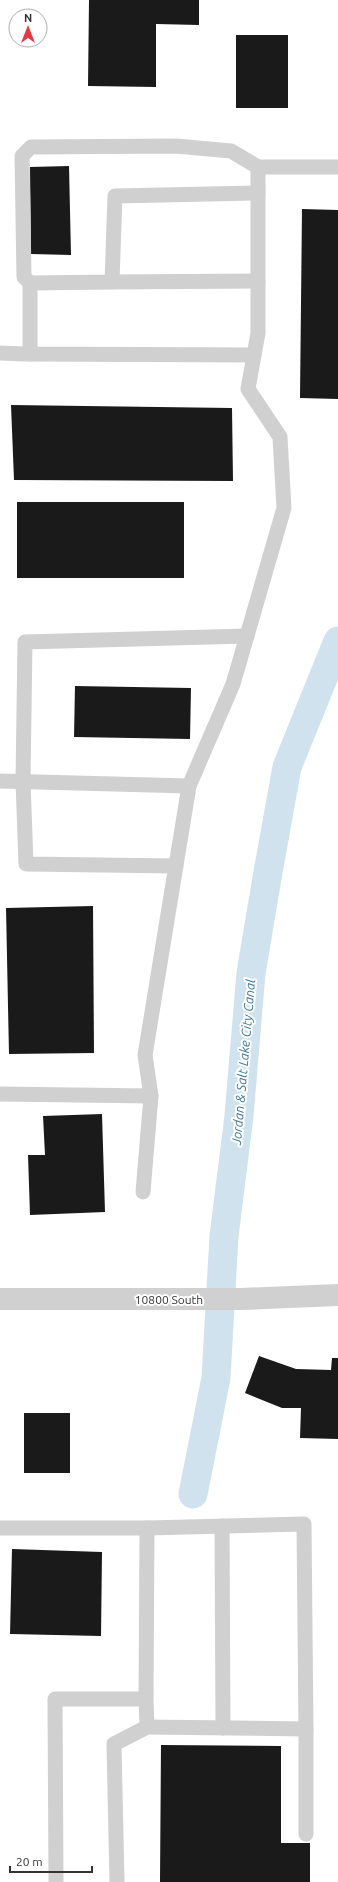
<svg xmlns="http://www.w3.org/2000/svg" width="338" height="1882" viewBox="0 0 338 1882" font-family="Ubuntu,sans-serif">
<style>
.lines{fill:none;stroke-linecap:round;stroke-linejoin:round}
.canal{stroke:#cfe2ee;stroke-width:29}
.building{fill:#1a1a1a}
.lane{stroke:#d0d0d0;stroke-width:15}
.street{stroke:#d0d0d0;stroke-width:22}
.labels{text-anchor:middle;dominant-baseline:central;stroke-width:4;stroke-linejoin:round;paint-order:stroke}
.street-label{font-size:12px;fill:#333;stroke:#fff}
.water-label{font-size:13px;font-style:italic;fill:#3f7597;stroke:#fff}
</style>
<rect width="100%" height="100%" fill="#fff"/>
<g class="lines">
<!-- canal -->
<polyline class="canal" points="193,1494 216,1378 224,1236 239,1116 251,973 268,872 287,767 338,641"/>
</g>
<!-- building -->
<g class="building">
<polygon points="89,0 199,0 199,25 156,24 156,87 88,86"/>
<rect x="236" y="35" width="52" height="73"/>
<polygon points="69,166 71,255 31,254 30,167"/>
<polygon points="302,209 338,210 338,399 300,398"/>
<polygon points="11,405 232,408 233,481 14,480"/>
<rect x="17" y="502" width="167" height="76"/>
<polygon points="75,686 191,688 190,739 74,737"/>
<polygon points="93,906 94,1053 9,1054 6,908"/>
<polygon points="102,1114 105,1212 30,1215 28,1155 45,1155 43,1116"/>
<polygon points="259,1356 296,1369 331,1370 332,1358 338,1358 338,1439 300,1438 301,1408 282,1408 245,1393"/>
<rect x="24" y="1413" width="46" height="60"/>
<polygon points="12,1549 102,1552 101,1636 10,1634"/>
<polygon points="161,1745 281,1746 281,1843 310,1843 310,1882 160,1882"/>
</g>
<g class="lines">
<!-- lane -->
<g class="lane">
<polyline points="112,282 258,281"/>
<polyline points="30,283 24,277 22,156 31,147 176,146 231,151 258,167"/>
<polyline points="0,353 25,354 254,355"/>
<polyline points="30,354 30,283 112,282 115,196 258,193"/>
<polyline points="0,781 189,786"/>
<polyline points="176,866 26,864 23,781 25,642 247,636"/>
<polyline points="0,1094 151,1096 143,1192"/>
<polyline points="151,1096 145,1055 189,786 233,684 284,508 280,437 248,389 258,333 258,167 338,167"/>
<polyline points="222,1526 223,1728"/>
<polyline points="0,1528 147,1528 146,1699 55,1699 56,1882"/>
<polyline points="147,1528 304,1524 306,1729 147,1727"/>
<polyline points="306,1729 306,1834"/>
<polyline points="117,1882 114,1744 147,1727 146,1699"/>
</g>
<!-- street -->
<polyline class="street" points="0,1299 241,1299 338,1295"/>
</g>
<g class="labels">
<!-- street labels -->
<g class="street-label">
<text x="169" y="1299">10800 South</text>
</g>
<!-- water labels -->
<g class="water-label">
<text transform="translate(243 1062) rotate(-85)">Jordan &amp; Salt Lake City Canal</text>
</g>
</g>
<!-- north arrow -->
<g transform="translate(28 28)"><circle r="19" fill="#ffffff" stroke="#adadad"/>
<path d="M0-3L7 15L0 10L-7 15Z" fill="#e63946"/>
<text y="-6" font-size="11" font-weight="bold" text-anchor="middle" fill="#333333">N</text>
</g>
<!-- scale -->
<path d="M10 1866v6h82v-6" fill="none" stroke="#333333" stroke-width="2"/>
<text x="16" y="1866" font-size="12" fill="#333333" stroke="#ffffff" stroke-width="3" paint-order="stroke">20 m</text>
</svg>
